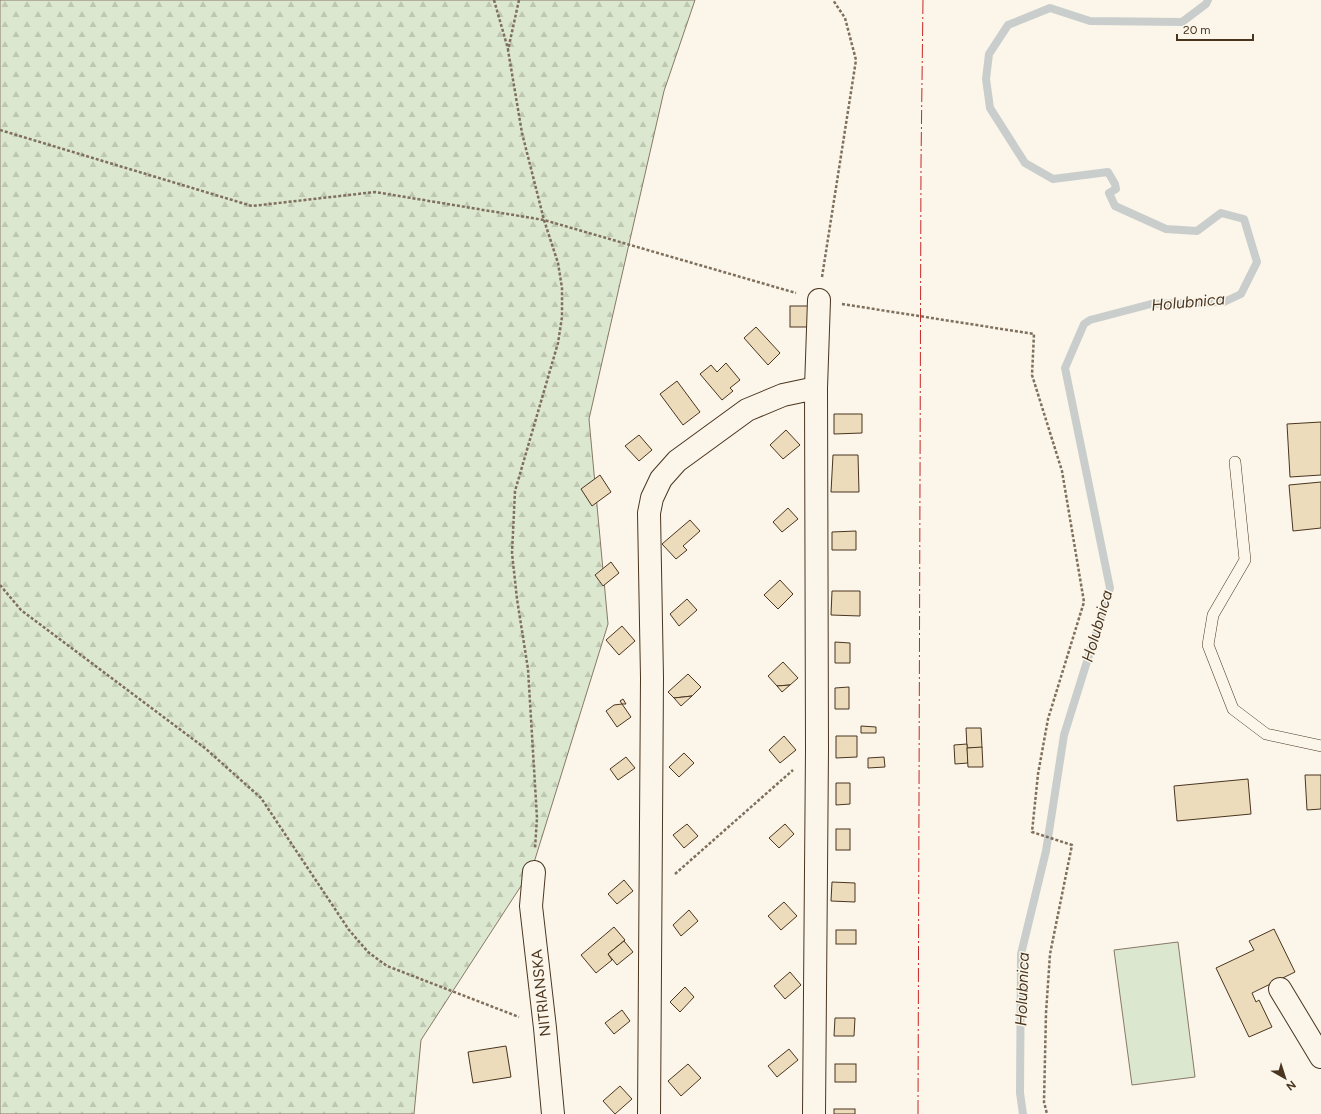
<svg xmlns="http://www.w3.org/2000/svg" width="1321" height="1114" viewBox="0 0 1321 1114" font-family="Figtree,sans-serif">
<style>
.grass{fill:#dce7d0;stroke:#887966}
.forest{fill:url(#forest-firs);stroke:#887966}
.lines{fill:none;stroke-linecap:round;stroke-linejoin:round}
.stream{stroke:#c9cecd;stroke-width:8}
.building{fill:#ecdcbc;stroke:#4a3520}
.service-casing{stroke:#4a3520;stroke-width:12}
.minor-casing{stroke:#4a3520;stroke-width:24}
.path{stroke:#7f6f5c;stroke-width:2.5;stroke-dasharray:3 2;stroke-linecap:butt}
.service{stroke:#fbf6e9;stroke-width:11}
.minor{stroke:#fbf6e9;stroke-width:22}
.power{stroke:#c62828;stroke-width:1;stroke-dasharray:14 3 2 3;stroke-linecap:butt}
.labels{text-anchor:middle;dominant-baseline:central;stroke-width:3;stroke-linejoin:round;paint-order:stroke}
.street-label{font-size:15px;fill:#4a3520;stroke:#fbf6e9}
.water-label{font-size:16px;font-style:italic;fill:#4a3520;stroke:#fbf6e9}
</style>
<defs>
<pattern id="forest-firs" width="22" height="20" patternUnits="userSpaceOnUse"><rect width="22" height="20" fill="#dce7d0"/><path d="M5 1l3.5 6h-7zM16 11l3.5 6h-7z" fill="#bec7b2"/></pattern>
</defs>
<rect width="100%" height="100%" fill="#fbf6e9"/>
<!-- grass -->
<polygon class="grass" points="1178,942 1195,1077 1132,1085 1114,950"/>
<!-- forest -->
<polygon class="forest" points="0,0 695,0 664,91 589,419 608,624 532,869 421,1040 414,1114 0,1114"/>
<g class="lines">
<!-- stream -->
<polyline class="stream" points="1023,1114 1020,1093 1021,954 1046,851 1064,735 1110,588 1065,368 1084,324 1090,320 1151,304 1224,302 1241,294 1257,262 1244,219 1221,213 1197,231 1166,229 1115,206 1109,193 1116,189 1115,184 1108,172 1053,179 1025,163 990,108 986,79 989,54 1008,25 1050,8 1090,21 1182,22 1206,4 1208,0"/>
</g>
<!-- building -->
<g class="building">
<rect x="790" y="306" width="19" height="21"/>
<polygon points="756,327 780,353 768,365 744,338"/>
<polygon points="726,363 740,380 730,388 733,391 722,400 700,374 711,365 717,372"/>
<polygon points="677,381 700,412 683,425 660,394"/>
<polygon points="834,414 862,414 862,433 834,434"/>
<polygon points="1321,422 1321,475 1290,477 1287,424"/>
<polygon points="786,430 800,445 783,459 770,445"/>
<polygon points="639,435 652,450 639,461 625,446"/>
<polygon points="833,455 858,455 859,492 831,492"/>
<polygon points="600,475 611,492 592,506 581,489"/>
<polygon points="1321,482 1321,528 1293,531 1289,485"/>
<polygon points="788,508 798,519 782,532 773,522"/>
<polygon points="690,520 700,531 683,546 687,550 676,559 662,544"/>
<polygon points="856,531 856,550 832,550 832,532"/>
<polygon points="611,562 619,573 603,586 595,575"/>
<polygon points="780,580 793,594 778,609 764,595"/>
<polygon points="832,591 860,591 860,616 831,615"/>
<polygon points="687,599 697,610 679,626 670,614"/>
<polygon points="622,626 635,641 619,655 606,640"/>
<polygon points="835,642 850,643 850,663 835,663"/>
<polygon points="783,662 798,678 790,685 777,686 768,676"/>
<polygon points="688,674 701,687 692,696 674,698 668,692"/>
<polygon points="790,685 782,692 777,686"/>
<polygon points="849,687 849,709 835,709 835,688"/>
<polygon points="692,696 681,706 674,698"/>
<polygon points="623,699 626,704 622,704 620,701"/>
<polygon points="622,704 631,717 617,727 606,711 614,705"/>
<polygon points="861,726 876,727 876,733 861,733"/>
<polygon points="966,728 981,728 982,748 967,748"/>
<polygon points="784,736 796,750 780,763 769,750"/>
<polygon points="836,736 857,736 857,757 836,758"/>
<polygon points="967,744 968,763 955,764 954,745"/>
<polygon points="982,747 983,767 968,767 967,748"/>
<polygon points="684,753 694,763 679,777 669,767"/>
<polygon points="626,757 635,768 618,780 610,769"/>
<polygon points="884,757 885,767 868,768 868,758"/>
<polygon points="1305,775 1321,775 1321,809 1307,810"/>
<polygon points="1248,779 1251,814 1177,821 1174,786"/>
<polygon points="836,783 850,783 850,804 836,805"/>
<polygon points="687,824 698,836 684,848 673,835"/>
<polygon points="785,824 794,834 779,848 769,838"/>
<rect x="836" y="829" width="14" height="21"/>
<polygon points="624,880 633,891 617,904 608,894"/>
<polygon points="832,882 855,883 855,902 831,901"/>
<polygon points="784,902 797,916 781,930 768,916"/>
<polygon points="689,910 698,921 681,936 673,925"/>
<polygon points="614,927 625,940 608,954 612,960 596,973 581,955"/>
<polygon points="1274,929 1295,972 1252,993 1256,1002 1259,1000 1272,1027 1249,1037 1216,968 1254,950 1249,941"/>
<rect x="836" y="930" width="20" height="14"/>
<polygon points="624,941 633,952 617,965 608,954"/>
<polygon points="790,972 801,985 785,999 774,986"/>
<polygon points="685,987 694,997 680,1012 670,1002"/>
<polygon points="622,1010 630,1021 614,1034 605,1023"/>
<polygon points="835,1018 855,1018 854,1036 834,1036"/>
<polygon points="506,1046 511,1077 473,1083 468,1052"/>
<polygon points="789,1049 798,1060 777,1077 768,1066"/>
<polygon points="688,1064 701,1078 681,1096 668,1081"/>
<rect x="835" y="1064" width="21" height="18"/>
<polygon points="620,1086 632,1099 615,1114 603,1101"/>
<rect x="834" y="1109" width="21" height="5"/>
</g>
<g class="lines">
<!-- service casing -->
<g class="service-casing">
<polyline id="service" points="1235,462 1245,560 1213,615 1208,645 1233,709 1266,734 1321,746"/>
</g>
<!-- minor casing -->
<g class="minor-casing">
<g id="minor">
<polyline points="816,388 819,300"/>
<polyline points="534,872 531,906 545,1028 553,1114"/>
<polyline points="1280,989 1321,1057"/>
<polyline points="649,1114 652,678 649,513 652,498 661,479 677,461 747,410 783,395 816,388 817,749 814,1114"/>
</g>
</g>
<!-- path -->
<g class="path">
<polyline points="494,0 508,49"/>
<polyline points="519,0 508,50 522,133 544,220 558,263 562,288 562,317 558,343 515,491 512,553 517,599 528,669 537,818 535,848"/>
<polyline points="0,130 252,206 375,192 544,220 796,293"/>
<polyline points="822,277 856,60 845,18 833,0"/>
<polyline points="842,304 1034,334 1032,375 1062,471 1084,602 1048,719 1038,774 1032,832 1072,845 1050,954 1046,1013 1044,1102 1047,1114"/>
<polyline points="0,585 21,610 206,749 261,798 349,930 368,952 387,966 519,1017"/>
<polyline points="675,874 793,770"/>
</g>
<!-- service -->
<use href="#service" class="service"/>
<!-- minor -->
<use href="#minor" class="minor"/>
<!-- power -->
<polyline class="power" points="918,1114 921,163 923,0"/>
</g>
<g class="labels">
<!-- street labels -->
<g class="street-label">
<text transform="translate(541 993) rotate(-96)">NITRIANSKA</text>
</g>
<!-- water labels -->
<g class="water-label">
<text transform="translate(1188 302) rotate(-5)">Holubnica</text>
<text transform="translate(1097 626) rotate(-74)">Holubnica</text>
<text transform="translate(1022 989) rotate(-88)">Holubnica</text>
</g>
</g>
<!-- north arrow -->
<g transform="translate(1285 1078) rotate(141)" stroke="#fbf6e9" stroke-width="3" paint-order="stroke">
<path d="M0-3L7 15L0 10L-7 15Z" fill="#4a3520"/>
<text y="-6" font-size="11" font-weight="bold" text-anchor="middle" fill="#4a3520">N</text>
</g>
<!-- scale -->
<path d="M1177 34v6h76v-6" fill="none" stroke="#4a3520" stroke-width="2"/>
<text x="1183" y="34" font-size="12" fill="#4a3520" stroke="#fbf6e9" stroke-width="3" paint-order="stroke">20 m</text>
</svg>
